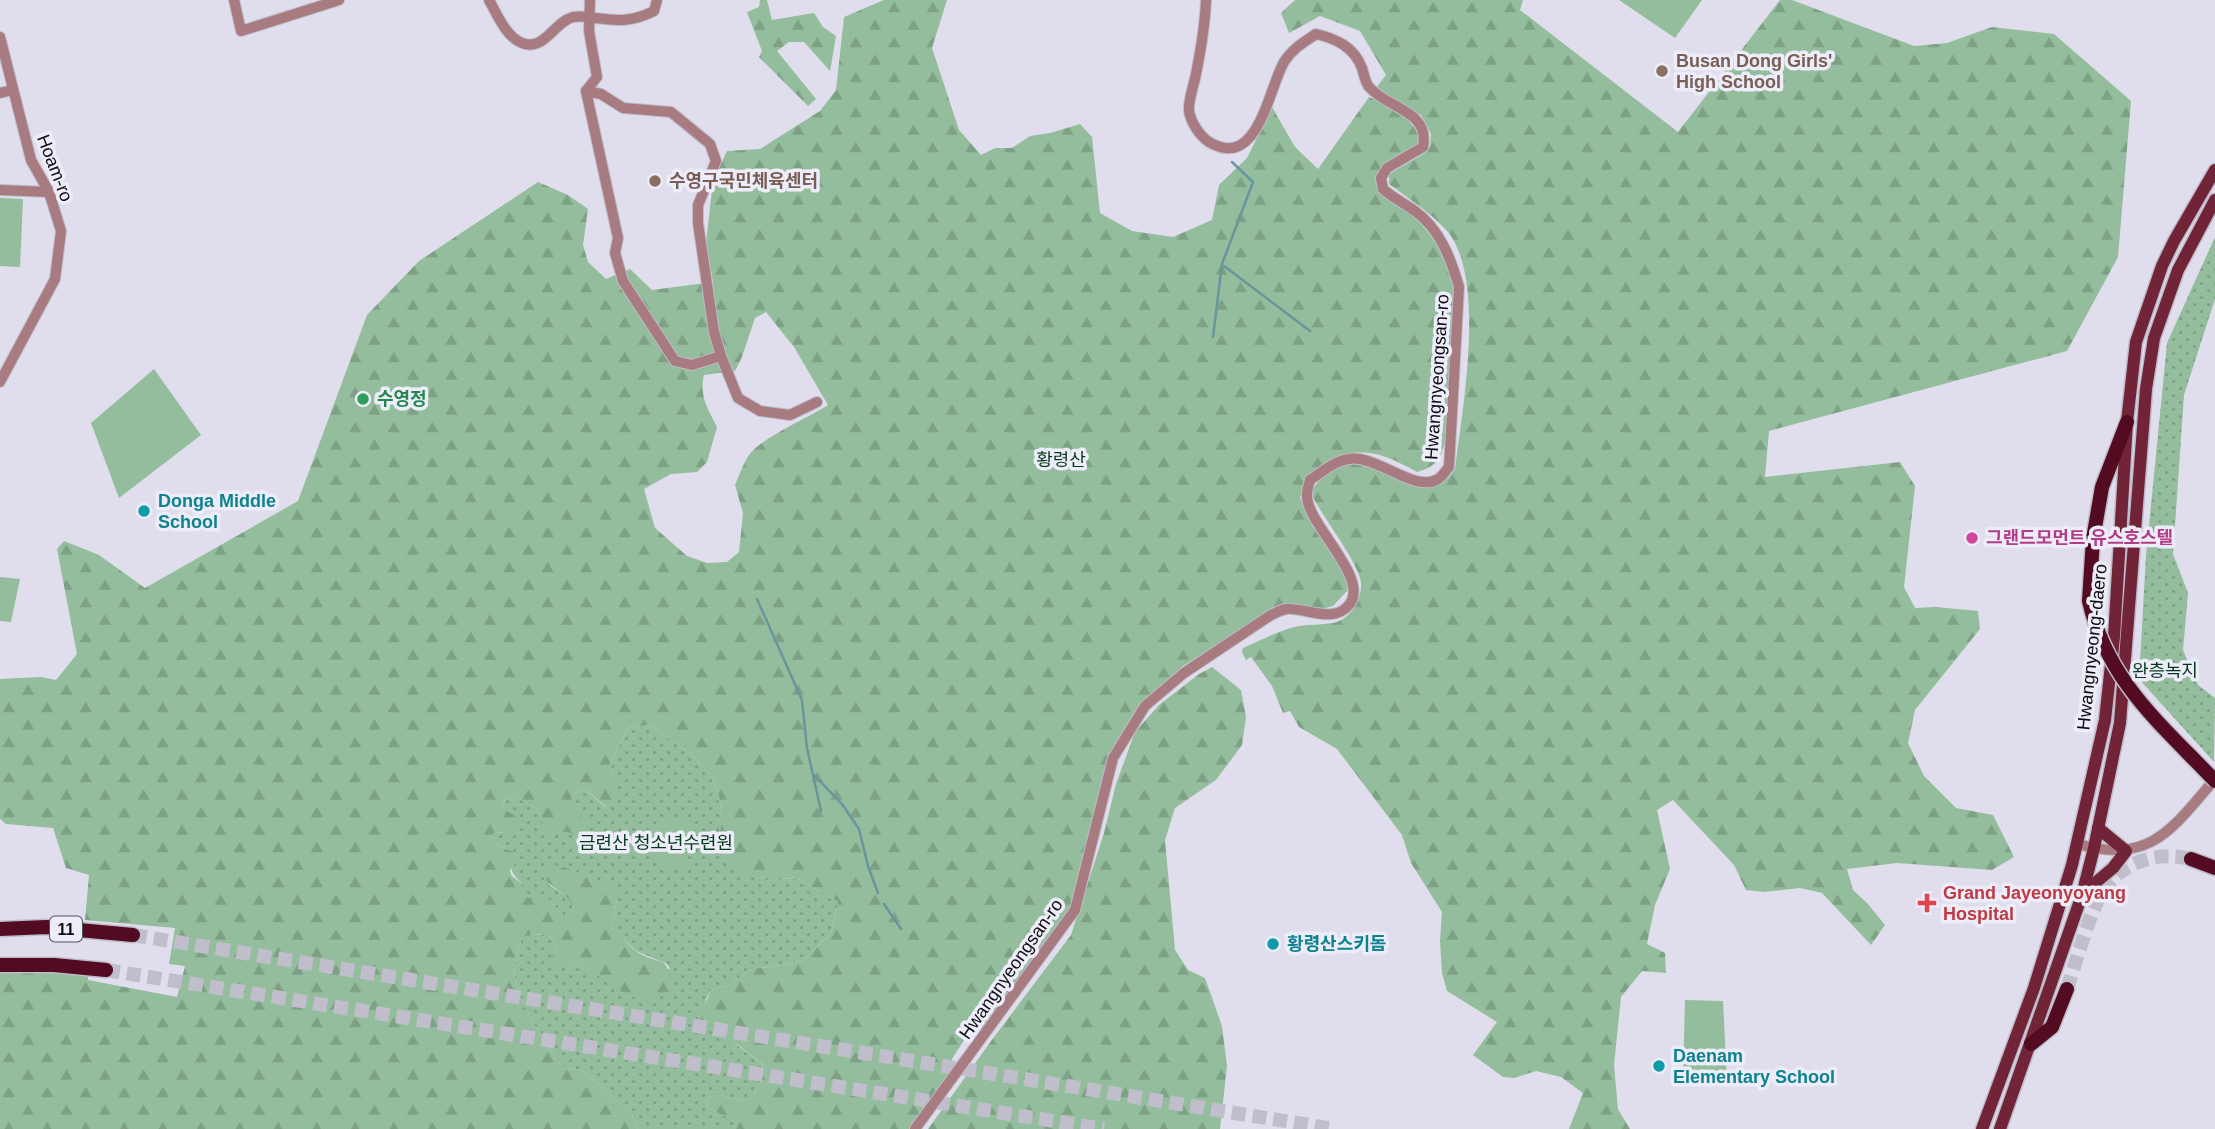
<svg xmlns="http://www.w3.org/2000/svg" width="2215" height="1129" viewBox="0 0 2215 1129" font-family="Arial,'Noto Sans KR',sans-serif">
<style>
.green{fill:url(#green-dots)}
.forest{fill:url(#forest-firs);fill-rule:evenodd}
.pitch{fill:#93bd9c}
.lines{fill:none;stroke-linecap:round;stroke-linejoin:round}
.stream{stroke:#68969d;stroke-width:2.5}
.highway-tunnel{stroke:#c0becb;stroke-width:14;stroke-dasharray:14 7;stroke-linecap:butt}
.minor-casing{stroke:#bebcc9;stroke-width:12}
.major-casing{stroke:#bebcc9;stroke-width:15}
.highway-casing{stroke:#bebcc9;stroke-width:17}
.minor{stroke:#a87b81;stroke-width:10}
.major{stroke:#712437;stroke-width:12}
.highway{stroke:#520b20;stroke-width:14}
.highway-bridge-casing{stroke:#bebcc9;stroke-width:17;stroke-linecap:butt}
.highway-bridge{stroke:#520b20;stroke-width:14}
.education-dot{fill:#8d6e63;stroke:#edecf9;stroke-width:2.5}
.leisure-dot{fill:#2e9e5b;stroke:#edecf9;stroke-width:2.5}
.culture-dot{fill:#0f9aa8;stroke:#edecf9;stroke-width:2.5}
.hotel-dot{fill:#d1479c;stroke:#edecf9;stroke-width:2.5}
.health-dot{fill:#e0444e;stroke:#edecf9;stroke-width:2.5}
.labels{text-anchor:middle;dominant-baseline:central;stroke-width:7;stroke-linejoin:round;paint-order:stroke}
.shield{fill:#edecf9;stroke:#504f56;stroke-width:2}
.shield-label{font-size:16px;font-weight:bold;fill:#0c0c10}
.education-label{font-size:18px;font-weight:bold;fill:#785e54;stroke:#edecf9;text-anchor:start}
.street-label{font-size:18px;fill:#0c0c10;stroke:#edecf9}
.leisure-label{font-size:18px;font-weight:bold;fill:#27864d;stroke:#edecf9;text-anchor:start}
.park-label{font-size:18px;fill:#043919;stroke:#edecf9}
.culture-label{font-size:18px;font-weight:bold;fill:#0d838f;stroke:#edecf9;text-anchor:start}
.hotel-label{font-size:18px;font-weight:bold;fill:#b23c85;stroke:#edecf9;text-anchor:start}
.health-label{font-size:18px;font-weight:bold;fill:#be3a42;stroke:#edecf9;text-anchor:start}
</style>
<defs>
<pattern id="green-dots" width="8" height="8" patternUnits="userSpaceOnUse" patternTransform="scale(1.75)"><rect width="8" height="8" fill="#93bd9c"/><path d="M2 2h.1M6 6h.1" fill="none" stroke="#7ea185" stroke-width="1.8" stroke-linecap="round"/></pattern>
<pattern id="forest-firs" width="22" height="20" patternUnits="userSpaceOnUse" patternTransform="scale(1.75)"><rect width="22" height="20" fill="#93bd9c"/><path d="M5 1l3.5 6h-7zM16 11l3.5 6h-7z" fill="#7ea185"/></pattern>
</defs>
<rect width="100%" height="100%" fill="#e0deec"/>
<!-- green -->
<g class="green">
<polygon points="2215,237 2215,299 2184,395 2173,554 2188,593 2183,650 2198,685 2215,698 2214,762 2139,679 2146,556 2167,343"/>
<path d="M 649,725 C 700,760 733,777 717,848 L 753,877 L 798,879 L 838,902 L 831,933 L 804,960 L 772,967 L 754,968 L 727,986 L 711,990 L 706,999 L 705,1008 L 728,1038 L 767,1068 L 753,1096 L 745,1101 L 720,1095 L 709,1097 L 706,1103 L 708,1108 L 736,1121 L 734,1129 L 638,1129 L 631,1113 L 583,1071 L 562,1067 C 546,1047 520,1004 515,979 C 512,968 518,951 521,940 L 528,935 L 548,934 L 556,946 L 555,955 L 570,966 L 578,964 L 591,970 L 670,969 L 667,964 L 636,951 L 612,928 L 617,899 L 591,878 L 561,866 L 549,885 L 571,899 L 574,908 L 571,915 L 563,915 L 548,899 L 529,898 L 519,894 L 522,884 C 509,870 510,870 512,851 L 493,843 L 491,836 L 493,833 L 509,832 L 508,813 L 503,809 L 502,803 L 513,795 L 537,809 L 546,830 L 571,833 L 581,848 L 583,818 L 572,806 L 571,797 L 578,791 L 585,789 L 605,807 L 615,777 L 610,764 L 628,728 Z"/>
</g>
<!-- forest -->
<g class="forest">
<polygon points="760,0 767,0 772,20 814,13 823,27 836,36 830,71 804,42 789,42 777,51 816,99 808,106 759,57 762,51 747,12 759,7"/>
<path d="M 884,0 L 947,0 L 932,48 L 959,130 L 981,155 L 995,148 L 1012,148 L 1030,136 L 1050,133 L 1080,124 L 1092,137 L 1100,213 L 1132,231 L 1173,237 L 1212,220 L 1219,185 L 1247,158 L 1272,107 L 1295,147 L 1318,169 L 1369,97 C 1390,106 1412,116 1420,139 L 1415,147 C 1400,152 1383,166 1375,179 C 1385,202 1391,200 1409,213 C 1433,232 1450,263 1454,293 L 1445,443 C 1440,460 1435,467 1417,472 C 1372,447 1352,444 1307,475 L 1300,498 L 1313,527 L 1336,559 L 1348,583 L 1347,591 L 1333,606 L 1322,609 L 1292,604 L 1274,609 L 1183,666 L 1140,705 L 1111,753 L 1072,907 L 987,1026 L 968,1034 L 952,1059 L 951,1072 L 909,1129 L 734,1129 L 735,1121 L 708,1108 L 706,1103 L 709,1097 L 720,1095 L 745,1101 L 753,1096 L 767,1068 L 738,1045 L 698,1021 L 711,990 L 727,986 L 754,968 L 772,967 L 804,960 L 831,933 L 838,902 L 798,879 L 753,877 L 728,866 L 717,848 C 733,777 700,760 649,725 L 628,728 L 610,764 L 615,777 L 617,794 L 606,807 L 585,789 L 578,791 L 571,797 C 573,813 610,837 581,848 L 571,833 C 562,831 555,834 545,830 L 537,809 L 513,795 L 502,803 L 503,809 L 516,816 L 519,822 L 509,832 L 494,833 L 491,836 L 493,843 L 512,851 L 515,864 L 510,869 L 511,875 L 522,884 L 520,894 L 529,898 L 540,894 L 548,899 L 563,915 L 571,915 L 574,908 C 569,893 552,890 544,877 L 546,868 L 550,865 L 561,866 L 612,885 L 617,899 L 612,928 C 621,934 628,946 637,952 C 663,967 669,953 671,990 C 638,1016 609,979 578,964 L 570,966 L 550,963 L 546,959 L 555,955 L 556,946 L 548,934 L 528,935 L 521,940 C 518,951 512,968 515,979 C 520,1004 546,1047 562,1067 L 583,1071 L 631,1113 L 638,1129 L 0,1129 L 0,970 L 88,973 L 88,980 L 177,997 L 185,966 L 169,964 L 175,928 L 85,920 L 89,875 L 66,868 L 53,828 L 6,824 L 0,819 L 0,679 L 41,677 L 56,680 L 77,654 L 57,549 L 64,541 L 99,555 L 145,588 L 298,501 L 367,315 L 419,261 L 538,182 L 568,195 L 588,209 L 583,245 L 588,262 L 606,279 L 630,269 L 652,290 L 713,282 L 706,243 L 713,181 L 727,151 L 760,149 L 820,111 L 836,90 L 844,17 ZM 766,312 L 794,347 L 828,405 C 808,418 761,438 749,455 C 743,464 739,476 735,485 L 743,513 L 739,552 L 727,562 L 707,563 L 687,556 L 655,528 L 644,489 L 671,474 L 697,472 L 707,462 L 717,427 C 708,409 699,396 704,375 L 735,371 L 742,357 L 755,318 Z"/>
<path d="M 1295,0 L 1523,0 L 1520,10 L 1678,132 L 1780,0 L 1792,0 L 1914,46 L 1947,43 L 1992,27 L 2054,34 L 2131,101 L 2118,257 L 2067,351 L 1769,431 L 1765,477 L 1900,462 L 1915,486 L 1904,587 L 1915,608 L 1936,607 L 1978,611 L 1980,629 L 1915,710 L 1908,743 L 1924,776 L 1956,808 L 1993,815 L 2014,857 L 1992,870 L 1897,863 L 1847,869 L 1853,890 L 1868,904 L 1885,925 L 1871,945 L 1822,893 L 1800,888 L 1764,892 L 1746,890 L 1734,865 L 1673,800 L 1657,810 L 1670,869 L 1655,905 L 1647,944 L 1665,953 L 1666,973 L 1642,971 L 1621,997 L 1614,1065 L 1618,1109 L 1630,1129 L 1569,1129 L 1583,1093 L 1561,1077 L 1536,1071 L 1514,1078 L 1503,1077 L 1473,1055 L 1497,1022 L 1447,991 L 1442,973 L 1440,941 L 1442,912 L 1411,863 L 1402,835 L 1337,749 L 1299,727 L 1290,711 L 1283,713 L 1272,686 L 1251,657 L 1246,660 L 1242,652 L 1243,648 C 1261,640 1280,630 1299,626 C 1310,624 1328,625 1337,622 C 1352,617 1362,598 1361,583 C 1360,564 1320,514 1311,493 C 1354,413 1415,529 1455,469 C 1462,411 1487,278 1447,231 C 1430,212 1409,199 1389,184 L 1389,174 L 1425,153 L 1430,146 L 1431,134 L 1421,115 L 1406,109 L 1376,88 L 1386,75 L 1360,31 L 1320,16 L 1289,33 L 1281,13 Z"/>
<polygon points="1212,667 1241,690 1246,717 1242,745 1216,780 1175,808 1165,840 1175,950 1188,970 1205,978 1222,1026 1227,1066 1220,1129 928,1129 994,1037 1071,935 1104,833 1116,784 1135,732 1159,705 1199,674"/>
</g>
<!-- pitch -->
<g class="pitch">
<polygon points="1619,0 1702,0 1675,38"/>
<polygon points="0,198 23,199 20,267 0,266"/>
<polygon points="154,369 201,435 119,498 91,423"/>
<polygon points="0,577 20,579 11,622 0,621"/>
<polygon points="671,817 688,819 694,825 683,868 664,865 653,856 660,819"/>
<polygon points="1685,1000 1723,1001 1727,1082 1683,1081"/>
</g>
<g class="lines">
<!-- stream -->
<g class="stream">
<polyline points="1224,266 1310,331"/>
<polyline points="1213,337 1222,264 1253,182 1232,162"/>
<polyline points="757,599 802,700 807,748 821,811"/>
<polyline points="814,775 842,804 859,829 868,866 878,893"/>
<polyline points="884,904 901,929"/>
</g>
<!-- highway-tunnel -->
<g class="highway-tunnel">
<polyline points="133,935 1334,1129"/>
<polyline points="106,970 1104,1129"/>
<path d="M 2067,989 C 2076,963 2091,906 2106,886 C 2127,860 2160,851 2191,859"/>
</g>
<!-- minor casing -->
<g class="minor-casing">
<g id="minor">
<polyline points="234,0 241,31 339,0"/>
<path d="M 489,0 C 497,14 506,37 522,43 C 544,52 554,22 573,17 C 580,16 589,17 595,18 C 619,21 632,22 654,11 L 657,0"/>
<polyline points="590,0 589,31 597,77 586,91 618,238 615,253 623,281 675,361 692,365 721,356 738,398 760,411 790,415 817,402"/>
<polyline points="0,37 31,160 49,192 61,231 55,279 0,382"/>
<polyline points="586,91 601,94 623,108 671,112 710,144 716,161 698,205 698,223 714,332 721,356"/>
<polyline points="0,93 13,90"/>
<polyline points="0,190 49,192"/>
<path d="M 2078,844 C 2150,865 2172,829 2215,779"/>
<path d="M 915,1129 L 1075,910 L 1113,758 L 1145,706 L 1184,673 L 1271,615 C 1275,613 1281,610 1286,609 C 1305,607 1332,624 1348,606 C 1373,580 1307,525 1307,496 C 1306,491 1309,485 1310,480 C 1322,472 1334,461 1349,459 C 1376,454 1416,494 1438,479 C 1442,477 1446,470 1449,467 L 1459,287 C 1451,259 1440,229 1415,211 C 1404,203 1393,198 1383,189 L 1381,178 L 1387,168 L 1423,147 C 1430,111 1389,109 1370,88 C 1365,83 1364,74 1362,68 C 1354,47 1337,39 1316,34 C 1304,42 1292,49 1284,62 C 1268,90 1258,171 1209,142 C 1200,136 1191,123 1189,111 C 1188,100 1194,85 1196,74 C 1201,49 1205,25 1206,0"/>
</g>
</g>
<!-- major casing -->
<g class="major-casing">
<g id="major">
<polyline points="2082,894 2113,868 2126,851 2098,828"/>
<polyline points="1982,1129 2034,988 2072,865 2105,720 2114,637 2127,422 2136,342 2162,266 2174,241 2215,170"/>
<polyline points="2000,1129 2082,895 2094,848 2120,723 2146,389 2154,338 2178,270 2215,200"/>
</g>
</g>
<!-- highway casing -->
<g class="highway-casing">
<g id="highway">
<polyline points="2089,601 2093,539 2102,487 2127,422"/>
<polyline points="2191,859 2215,868"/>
<polyline points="0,929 46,927 133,935"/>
<polyline points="0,965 54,965 106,970"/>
<polyline points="2031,1044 2052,1027 2067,989"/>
</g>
</g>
<!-- minor -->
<use href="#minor" class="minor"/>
<!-- major -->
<use href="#major" class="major"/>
<!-- highway -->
<use href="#highway" class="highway"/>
<!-- highway-bridge casing -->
<g class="highway-bridge-casing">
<path id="highway-bridge" d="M 2089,601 C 2107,681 2161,724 2215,781"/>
</g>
<!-- highway-bridge -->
<use href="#highway-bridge" class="highway-bridge"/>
</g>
<!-- markers -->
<g class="education-dot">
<circle cx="1662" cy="71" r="7"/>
<circle cx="655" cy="181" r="7"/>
</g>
<circle class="leisure-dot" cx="363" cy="399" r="7"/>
<g class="culture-dot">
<circle cx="144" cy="511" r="7"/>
<circle cx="1273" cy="944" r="7"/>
<circle cx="1659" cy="1066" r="7"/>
</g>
<circle class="hotel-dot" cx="1972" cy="538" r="7"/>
<path class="health-dot" d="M1923.5 892.5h7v7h7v7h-7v7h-7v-7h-7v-7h7z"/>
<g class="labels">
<!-- shield labels -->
<rect class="shield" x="50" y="916.5" width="32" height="25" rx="5"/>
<g class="shield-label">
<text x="66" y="929">11</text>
</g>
<!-- education labels -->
<g class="education-label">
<text x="1676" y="61">Busan Dong Girls'<tspan x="1676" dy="21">High School</tspan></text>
<text x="669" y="181">수영구국민체육센터</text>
</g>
<!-- street labels -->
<g class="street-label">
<text transform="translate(55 168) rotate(69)">Hoam-ro</text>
<text transform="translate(1437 377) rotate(-86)">Hwangnyeongsan-ro</text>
<text transform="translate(2092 647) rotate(-84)">Hwangnyeong-daero</text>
<text transform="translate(1011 969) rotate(-55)">Hwangnyeongsan-ro</text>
</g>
<!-- leisure labels -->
<g class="leisure-label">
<text x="377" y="399">수영정</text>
</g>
<!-- park labels -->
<g class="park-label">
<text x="1061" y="460">황령산</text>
<text x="2165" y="671">완층녹지</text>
<text x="656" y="843">금련산 청소년수련원</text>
</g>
<!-- culture labels -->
<g class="culture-label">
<text x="158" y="501">Donga Middle<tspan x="158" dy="21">School</tspan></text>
<text x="1287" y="944">황령산스키돔</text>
<text x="1673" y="1056">Daenam<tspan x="1673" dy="21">Elementary School</tspan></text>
</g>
<!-- hotel labels -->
<g class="hotel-label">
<text x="1986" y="538">그랜드모먼트 유스호스텔</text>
</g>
<!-- health labels -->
<g class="health-label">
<text x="1943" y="893">Grand Jayeonyoyang<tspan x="1943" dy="21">Hospital</tspan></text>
</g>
</g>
</svg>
